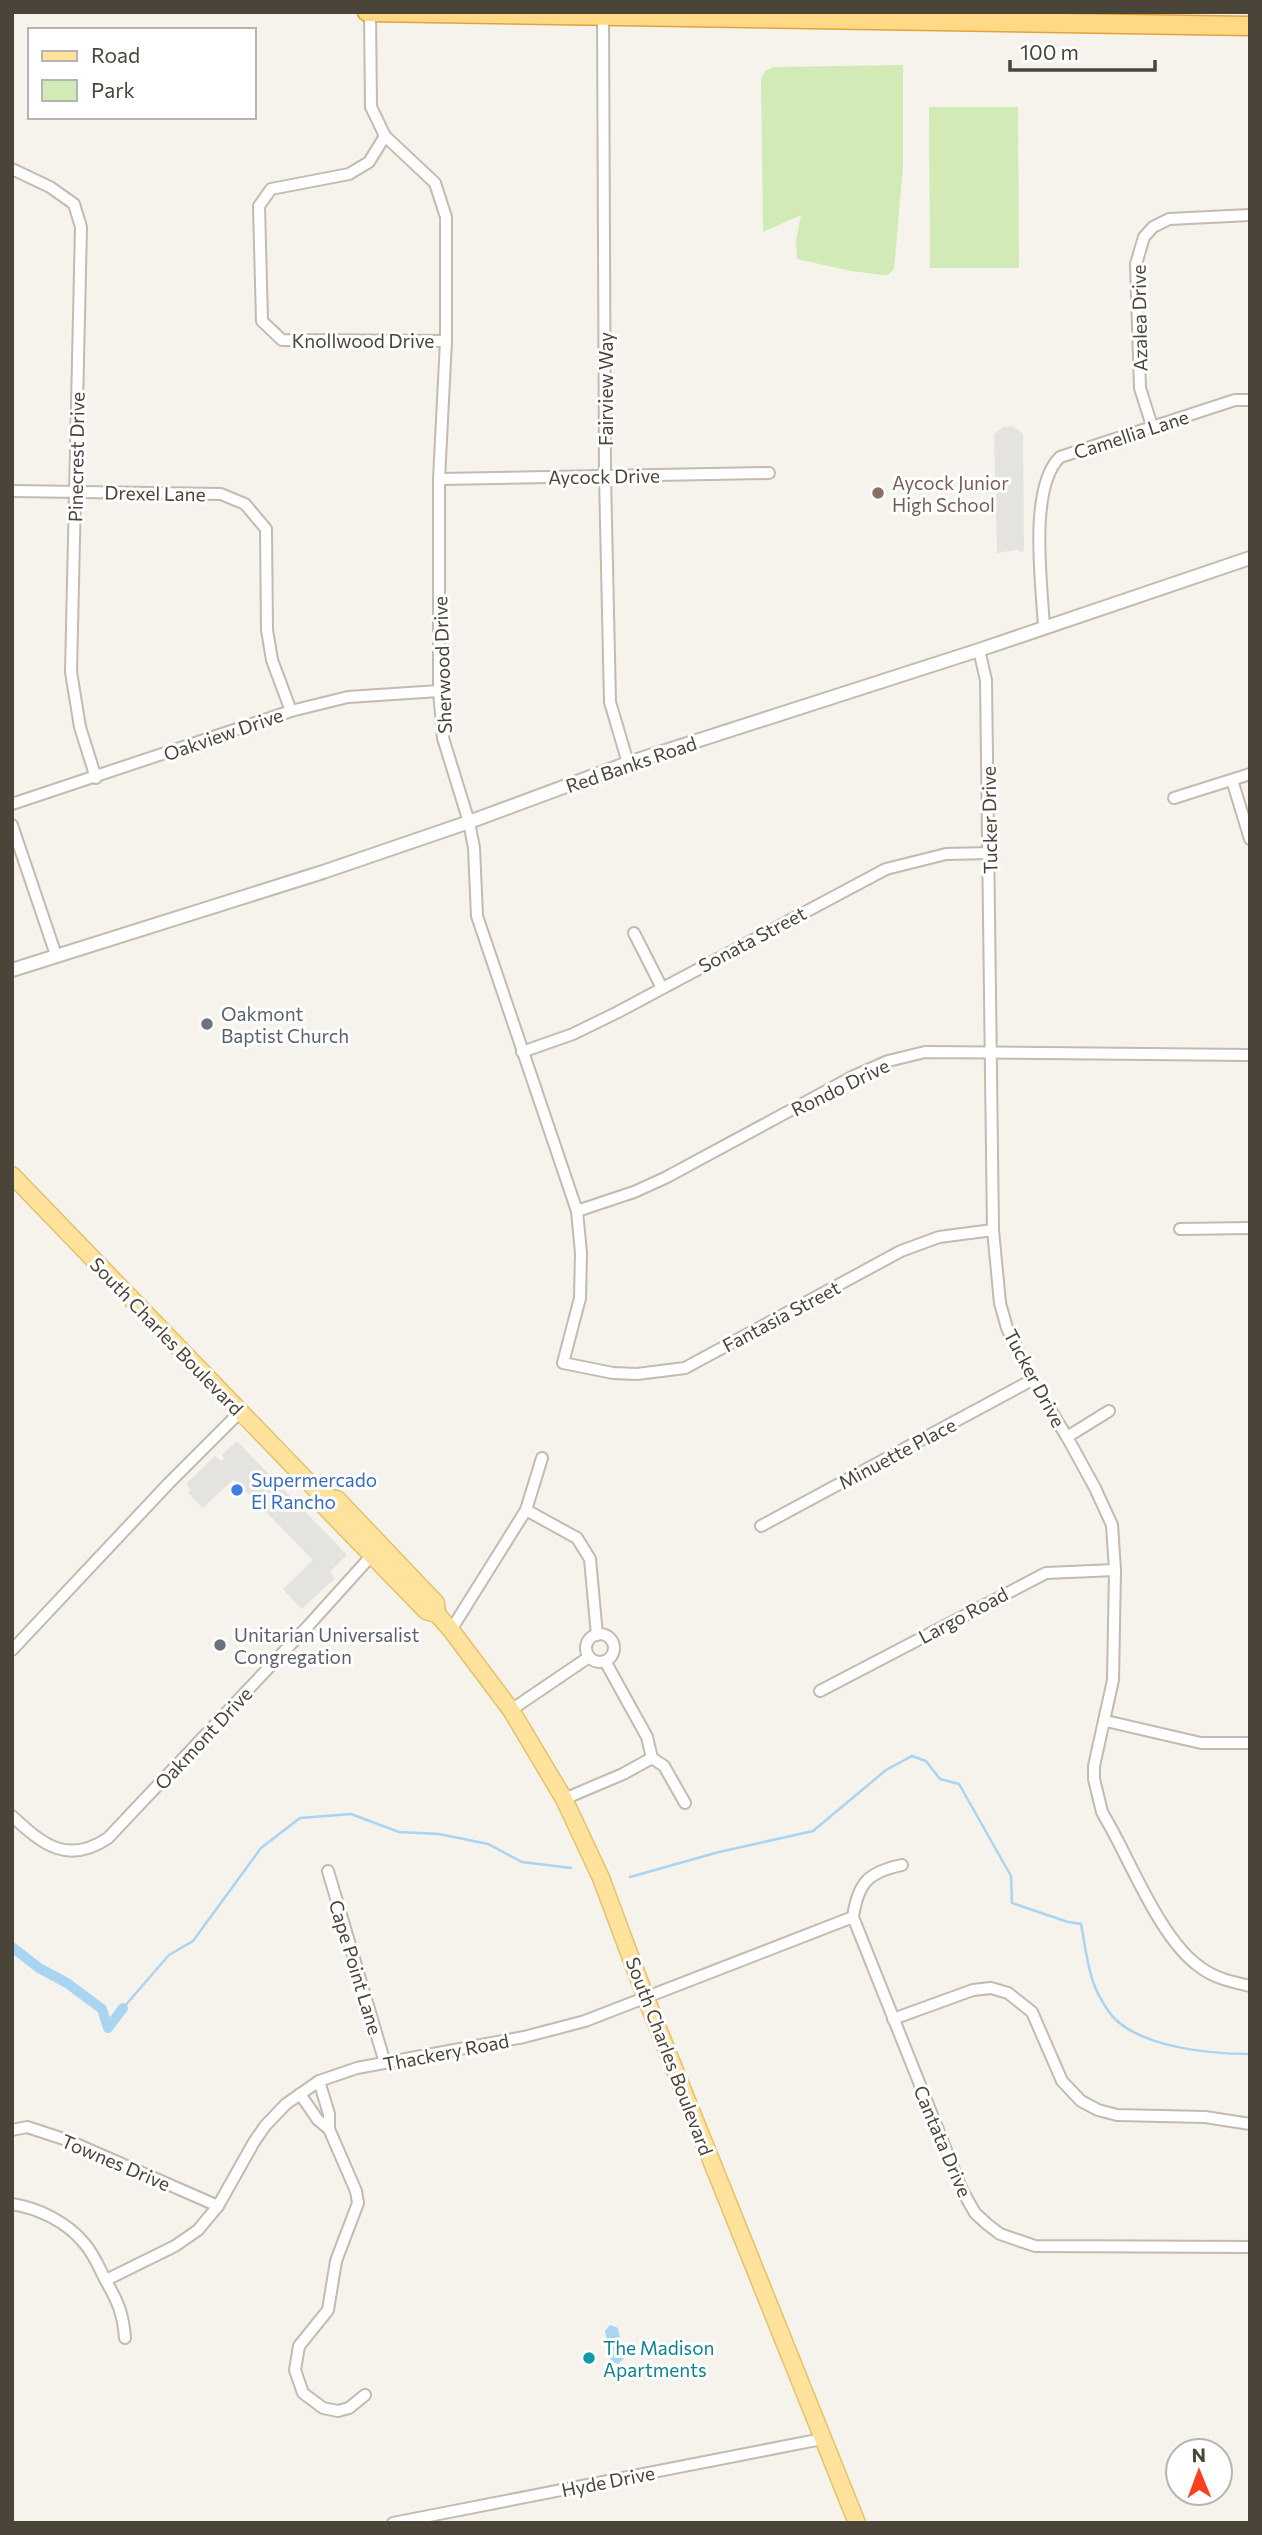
<svg xmlns="http://www.w3.org/2000/svg" width="1262" height="2535" viewBox="0 0 1262 2535" font-family="Commissioner,sans-serif">
<style>
.green{fill:#d2eab5}
.parking{fill:#e5e3e0}
.water{fill:#a9d4f2}
.lines{fill:none;stroke-linecap:round;stroke-linejoin:round}
.stream{stroke:#a9d4f2;stroke-width:2.5}
.canal{stroke:#a9d4f2;stroke-width:10}
.minor-casing{stroke:#c2bbae;stroke-width:14}
.tertiary-casing{stroke:#c2bbae;stroke-width:16}
.primary-casing{stroke:#e6c16a;stroke-width:19}
.trunk-casing{stroke:#e0a43c;stroke-width:21}
.minor{stroke:#fff;stroke-width:10}
.tertiary{stroke:#fff;stroke-width:12}
.primary{stroke:#ffe39c;stroke-width:16}
.trunk{stroke:#ffd985;stroke-width:18}
.education-dot{fill:#8d6e63;stroke:#fff;stroke-width:2.5}
.worship-dot{fill:#6b7280;stroke:#fff;stroke-width:2.5}
.shop-dot{fill:#3f7fe0;stroke:#fff;stroke-width:2.5}
.culture-dot{fill:#0f9aa8;stroke:#fff;stroke-width:2.5}
.labels{text-anchor:middle;dominant-baseline:central;stroke-width:6;stroke-linejoin:round;paint-order:stroke}
.street-label{font-size:19px;fill:#4b4439;stroke:#fff}
.education-label{font-size:19px;fill:#785e54;stroke:#fff;text-anchor:start}
.worship-label{font-size:19px;fill:#5b616d;stroke:#fff;text-anchor:start}
.shop-label{font-size:19px;fill:#366cbe;stroke:#fff;text-anchor:start}
.culture-label{font-size:19px;fill:#0d838f;stroke:#fff;text-anchor:start}
</style>
<rect width="100%" height="100%" fill="#f6f3ec"/>
<!-- green -->
<g class="green">
<polygon points="903,65 903,166 894,269 888,275 883,275 851,271 797,259 796,241 801,215 763,232 761,79 765,71 773,67"/>
<polygon points="929,107 1018,107 1019,268 930,268"/>
</g>
<!-- parking -->
<g class="parking">
<polygon points="1013,426 1023,434 1024,549 1023,552 1016,550 997,553 994,434 1004,427"/>
<polygon points="237,1441 347,1555 330,1572 335,1578 302,1609 283,1589 313,1560 234,1479 203,1508 188,1493 191,1490 186,1484 215,1456 221,1461 224,1458 222,1455"/>
</g>
<!-- water -->
<polygon class="water" points="610,2325 618,2328 624,2358 618,2364 611,2361 605,2331"/>
<g class="lines">
<!-- stream -->
<g class="stream">
<path d="M 630,1877 L 719,1852 L 813,1831 L 886,1770 L 912,1756 L 926,1761 L 940,1779 L 959,1784 L 1011,1876 L 1012,1903 L 1068,1922 L 1081,1924 C 1085,1944 1087,1968 1095,1987 C 1099,1997 1108,2012 1115,2019 C 1145,2048 1211,2054 1250,2054"/>
<polyline points="123,2008 169,1955 193,1941 261,1848 300,1818 351,1814 399,1832 439,1834 488,1844 522,1862 571,1868"/>
</g>
<!-- canal -->
<polyline class="canal" points="12,1947 39,1968 67,1983 102,2009 108,2028 123,2008"/>
<!-- minor casing -->
<g class="minor-casing">
<g id="minor">
<polyline points="370,12 371,107 385,136 435,183 446,217 446,341 439,479 439,691 443,738 469,822 474,848 477,916 577,1211 581,1253 580,1298 563,1363 613,1373 637,1374 685,1368 901,1251 939,1237 993,1230"/>
<polyline points="603,12 605,476 610,702 628,763"/>
<polyline points="385,136 369,162 349,174 271,189 259,206 262,321 282,340 446,341"/>
<polyline points="12,169 50,187 74,204 81,227 71,672 80,727 96,778"/>
<polyline points="1152,426 1140,388 1136,264 1144,237 1153,227 1169,219 1250,215"/>
<polyline points="439,479 769,473"/>
<polyline points="12,491 221,494 245,504 266,529 267,630 272,660 291,711"/>
<path d="M 1044,628 C 1042,585 1028,488 1060,457 L 1235,400 L 1250,400"/>
<path d="M 979,650 L 986,680 L 993,1230 L 1000,1303 L 1007,1328 L 1032,1380 L 1067,1437 L 1095,1488 L 1112,1525 L 1115,1570 L 1113,1680 L 1094,1766 L 1094,1779 L 1102,1812 L 1111,1828 C 1133,1868 1163,1942 1200,1967 C 1214,1978 1232,1982 1250,1986"/>
<polyline points="1232,780 1250,839"/>
<polyline points="1174,798 1250,774"/>
<polyline points="12,804 291,711 348,697 439,691"/>
<polyline points="12,825 56,955"/>
<polyline points="634,933 662,988"/>
<polyline points="522,1052 573,1034 618,1012 886,869 946,854 990,853"/>
<polyline points="577,1211 634,1192 665,1178 854,1076 888,1061 925,1052 1250,1055"/>
<polyline points="1180,1229 1250,1228"/>
<polyline points="1067,1437 1109,1411"/>
<polyline points="526,1510 577,1538 590,1559 597,1635"/>
<polyline points="761,1526 1032,1380"/>
<polyline points="451,1630 526,1510 542,1458"/>
<circle cx="600" cy="1648" r="14"/>
<polyline points="12,1650 169,1483 240,1412"/>
<polyline points="605,1661 647,1737 652,1758"/>
<polyline points="820,1691 1046,1573 1115,1570"/>
<polyline points="511,1710 589,1657"/>
<polyline points="1106,1721 1201,1743 1250,1743"/>
<polyline points="652,1758 664,1766 685,1803"/>
<polyline points="564,1799 623,1774 652,1758"/>
<path d="M 12,1816 C 43,1845 68,1865 108,1838 L 309,1625 L 372,1555"/>
<path d="M 902,1865 C 868,1872 858,1883 853,1917 L 962,2190 L 975,2213 L 987,2224 L 1000,2234 L 1035,2246 L 1250,2247"/>
<polyline points="328,1871 385,2063"/>
<polyline points="893,2019 973,1990 991,1988 1008,1993 1032,2012 1062,2081 1081,2101 1098,2110 1117,2115 1205,2117 1250,2124"/>
<polyline points="319,2081 329,2114 329,2129 356,2191 358,2203 336,2261 328,2310 299,2346 295,2370 303,2393 323,2408 338,2411 349,2408 365,2395"/>
<polyline points="300,2094 318,2120 329,2129"/>
<polyline points="12,2130 27,2127 67,2140 218,2206"/>
<path d="M 12,2204 C 38,2208 67,2222 84,2243 C 94,2254 99,2268 106,2281 C 118,2302 123,2313 125,2338"/>
<polyline points="106,2280 175,2246 198,2230 218,2206 254,2142 265,2126 286,2104 319,2081 357,2068 524,2037 585,2021 853,1917"/>
<polyline points="393,2523 822,2439"/>
</g>
</g>
<!-- tertiary casing -->
<g class="tertiary-casing">
<polyline id="tertiary" points="12,970 323,872 469,822 628,763 979,650 1250,558"/>
</g>
<!-- primary casing -->
<g class="primary-casing">
<g id="primary">
<polyline points="12,1175 322,1496 337,1499 436,1603 437,1614"/>
<polyline points="322,1496 324,1506 426,1611 437,1614 451,1630 511,1710 564,1799 601,1878 645,1996 857,2523"/>
</g>
</g>
<!-- trunk casing -->
<g class="trunk-casing">
<polyline id="trunk" points="367,12 1250,26"/>
</g>
<!-- minor -->
<use href="#minor" class="minor"/>
<!-- tertiary -->
<use href="#tertiary" class="tertiary"/>
<!-- primary -->
<use href="#primary" class="primary"/>
<!-- trunk -->
<use href="#trunk" class="trunk"/>
</g>
<!-- markers -->
<circle class="education-dot" cx="878" cy="493" r="7"/>
<g class="worship-dot">
<circle cx="207" cy="1024" r="7"/>
<circle cx="220" cy="1645" r="7"/>
</g>
<circle class="shop-dot" cx="237" cy="1490" r="7"/>
<circle class="culture-dot" cx="589" cy="2358" r="7"/>
<g class="labels">
<!-- street labels -->
<g class="street-label">
<text transform="translate(1139 318) rotate(-91)">Azalea Drive</text>
<text x="363" y="340">Knollwood Drive</text>
<text transform="translate(605 389) rotate(-90)">Fairview Way</text>
<text transform="translate(1131 434) rotate(-18)">Camellia Lane</text>
<text transform="translate(76 457) rotate(-89)">Pinecrest Drive</text>
<text transform="translate(604 476) rotate(-1)">Aycock Drive</text>
<text transform="translate(155 493) rotate(1)">Drexel Lane</text>
<text transform="translate(442 665) rotate(-92)">Sherwood Drive</text>
<text transform="translate(223 734) rotate(-19)">Oakview Drive</text>
<text transform="translate(631 764) rotate(-19)">Red Banks Road</text>
<text transform="translate(989 820) rotate(-91)">Tucker Drive</text>
<text transform="translate(752 939) rotate(-28)">Sonata Street</text>
<text transform="translate(840 1087) rotate(-26)">Rondo Drive</text>
<text transform="translate(781 1316) rotate(-28)">Fantasia Street</text>
<text transform="translate(167 1336) rotate(46)">South Charles Boulevard</text>
<text transform="translate(1035 1378) rotate(62)">Tucker Drive</text>
<text transform="translate(897 1453) rotate(-28)">Minuette Place</text>
<text transform="translate(963 1615) rotate(-28)">Largo Road</text>
<text transform="translate(203 1738) rotate(-47)">Oakmont Drive</text>
<text transform="translate(356 1967) rotate(73)">Cape Point Lane</text>
<text transform="translate(446 2052) rotate(-11)">Thackery Road</text>
<text transform="translate(670 2056) rotate(69)">South Charles Boulevard</text>
<text transform="translate(943 2141) rotate(67)">Cantata Drive</text>
<text transform="translate(116 2162) rotate(23)">Townes Drive</text>
<text transform="translate(608 2481) rotate(-11)">Hyde Drive</text>
</g>
<!-- education labels -->
<g class="education-label">
<text x="892" y="482">Aycock Junior<tspan x="892" dy="22">High School</tspan></text>
</g>
<!-- worship labels -->
<g class="worship-label">
<text x="221" y="1013">Oakmont<tspan x="221" dy="22">Baptist Church</tspan></text>
<text x="234" y="1634">Unitarian Universalist<tspan x="234" dy="22">Congregation</tspan></text>
</g>
<!-- shop labels -->
<g class="shop-label">
<text x="251" y="1479">Supermercado<tspan x="251" dy="22">El Rancho</tspan></text>
</g>
<!-- culture labels -->
<g class="culture-label">
<text x="603" y="2347">The Madison<tspan x="603" dy="22">Apartments</tspan></text>
</g>
</g>
<!-- border -->
<rect width="1262" height="2535" fill="none" stroke="#4b4439" stroke-width="28"/>
<!-- legend -->
<rect x="28" y="28" width="228" height="91" fill="#ffffff" stroke="#b7b4b0" stroke-width="2"/>
<rect x="42" y="51" width="35" height="10" fill="#ffe39c" stroke="#b7b4b0" stroke-width="2"/>
<text x="91" y="63" font-size="21" fill="#4b4439">Road</text>
<rect x="42" y="80" width="35" height="21" fill="#d2eab5" stroke="#b7b4b0" stroke-width="2"/>
<text x="91" y="98" font-size="21" fill="#4b4439">Park</text>
<!-- north arrow -->
<g transform="translate(1199 2472) rotate(359)"><circle r="33" fill="#ffffff" stroke="#b7b4b0" stroke-width="2"/>
<path d="M0-5L12 26L0 18L-12 26Z" fill="#fc3f1d"/>
<text y="-10" font-size="19" font-weight="bold" text-anchor="middle" fill="#4b4439">N</text>
</g>
<!-- scale -->
<path d="M1010 60v10h145v-10" fill="none" stroke="#4b4439" stroke-width="3.5"/>
<text x="1020" y="60" font-size="21" fill="#4b4439" stroke="#ffffff" stroke-width="5" paint-order="stroke">100 m</text>
</svg>
